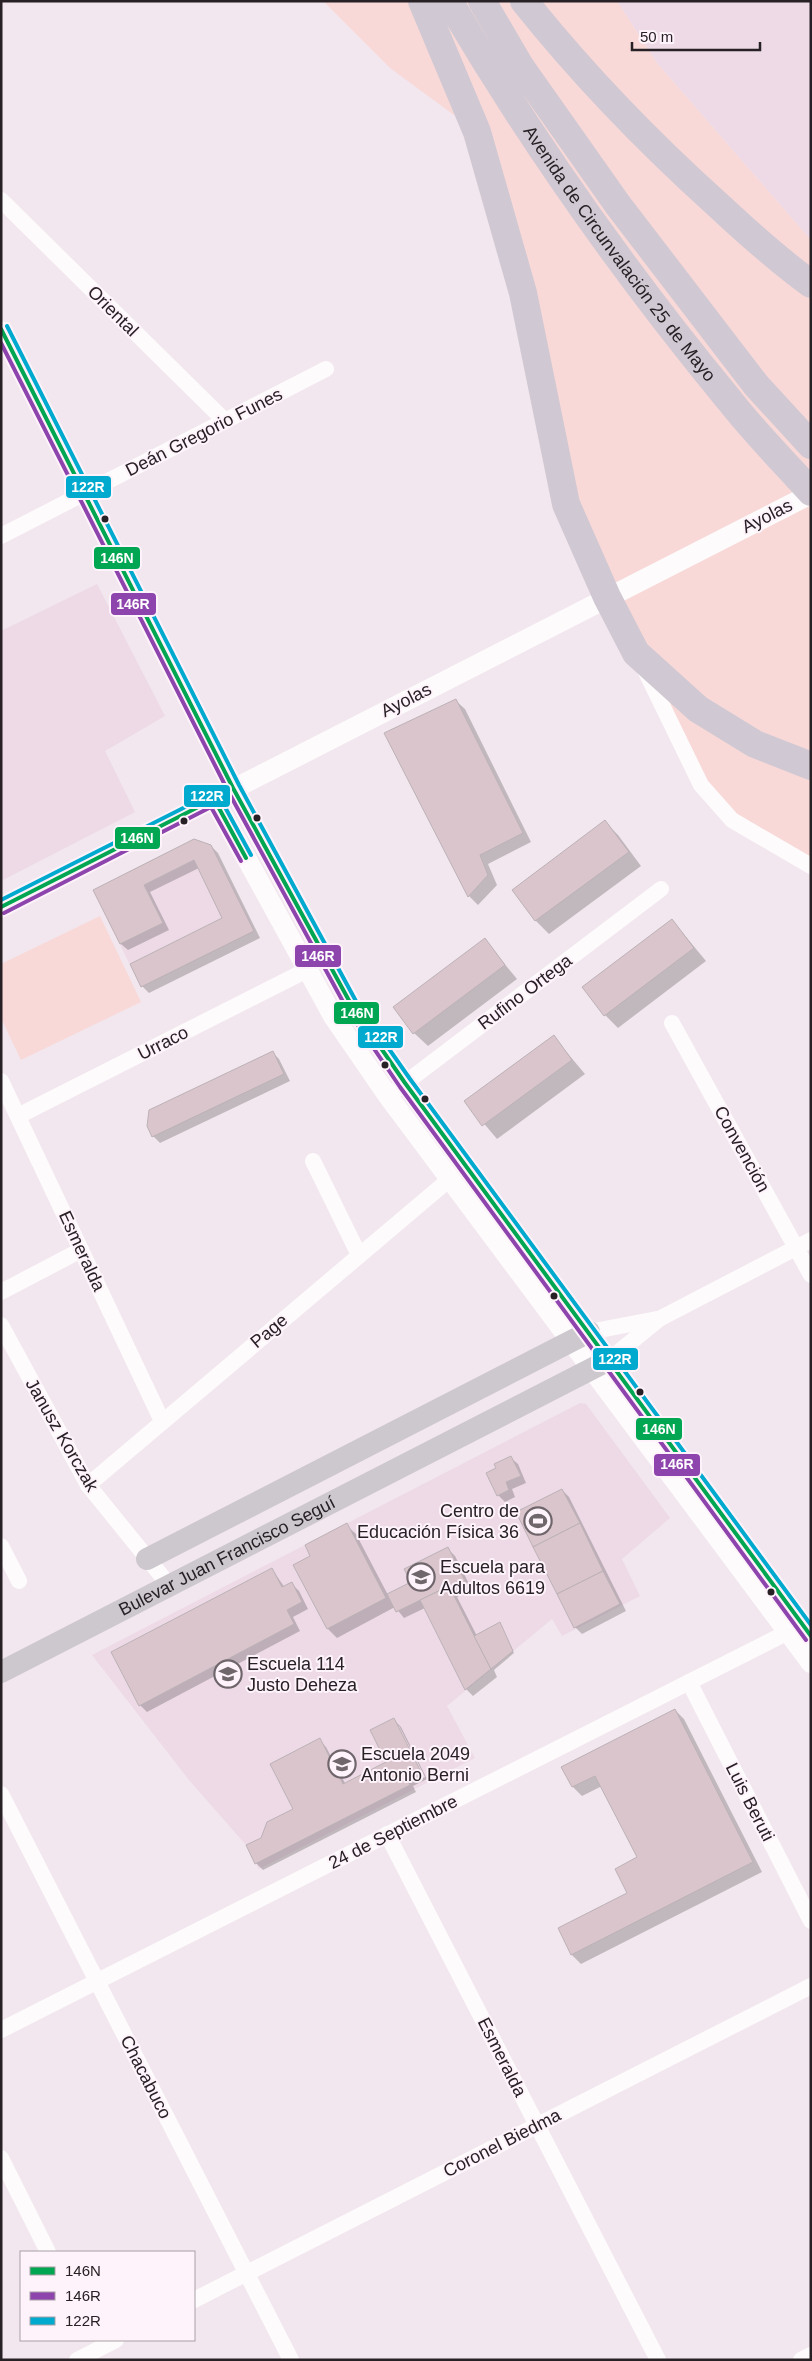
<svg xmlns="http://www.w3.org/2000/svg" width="812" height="2361" viewBox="0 0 812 2361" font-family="Arial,sans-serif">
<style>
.built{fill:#eddae6}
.green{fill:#f8d9d8}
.shadow{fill:#0003;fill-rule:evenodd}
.building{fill:#dbc5cc;stroke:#bbb2b6}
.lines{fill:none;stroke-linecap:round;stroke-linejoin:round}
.minor{stroke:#fdfbfc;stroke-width:16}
.tertiary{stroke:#fdfbfc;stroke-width:20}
.secondary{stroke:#cdc8cd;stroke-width:22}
.motorway{stroke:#d0c8d2;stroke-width:28}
.bus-1-casing{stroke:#fef3fa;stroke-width:8}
.bus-2-casing{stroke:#fef3fa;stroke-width:8}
.bus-3-casing{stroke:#fef3fa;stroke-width:8}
.bus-1{stroke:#00a651;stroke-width:4}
.bus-2{stroke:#8e44ad;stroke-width:4}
.bus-3{stroke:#00a9ce;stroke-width:4}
.bus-dot{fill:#272125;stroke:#fef3fa;stroke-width:2}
.labels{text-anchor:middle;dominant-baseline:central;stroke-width:4;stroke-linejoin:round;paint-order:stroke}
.street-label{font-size:18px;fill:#272125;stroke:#fef3fa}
.poi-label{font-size:18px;fill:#272125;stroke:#fef3fa;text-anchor:start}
.line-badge{stroke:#fef3fa;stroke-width:2}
.badge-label{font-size:14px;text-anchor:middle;font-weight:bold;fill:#fff}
</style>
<rect width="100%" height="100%" fill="#f2e7ee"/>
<!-- built -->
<g class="built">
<polygon points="617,1 811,1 811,240 657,63"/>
<polygon points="97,584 165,716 105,751 135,812 1,881 1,631"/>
<polygon points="194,839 211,845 254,931 141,987 93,890"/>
<polygon points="580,1403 586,1404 670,1518 622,1559 640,1596 562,1636 552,1619 447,1706 475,1758 259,1869 246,1845 189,1780 92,1655"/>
</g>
<!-- green -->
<g class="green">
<polygon points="323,1 617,1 657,63 811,240 811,866 764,840 701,785 566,504 477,132 390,68"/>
<polygon points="100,916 141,1002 21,1060 1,1018 1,964"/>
</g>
<!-- shadow -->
<g class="shadow">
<polygon points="455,700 465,709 531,842 488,864 497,885 478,905 469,896 386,733"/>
<polygon points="605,822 618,835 641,866 549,934 536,921 513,890"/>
<polygon points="211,846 218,853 260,938 149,993 143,987 132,964 224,918 199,868 150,892 169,930 128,950 121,944 95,890"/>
<polygon points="672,920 706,961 618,1028 605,1015"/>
<polygon points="485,940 517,979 428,1046 414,1033"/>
<polygon points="553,1036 585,1074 497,1139 465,1101"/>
<polygon points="272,1052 279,1059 290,1081 160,1143 153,1136"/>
<polygon points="511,1458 518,1464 526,1483 512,1489 515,1497 505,1502 498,1495"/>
<polygon points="562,1490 569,1497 626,1611 582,1634 575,1627"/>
<polygon points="346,1525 356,1534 388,1595 412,1583 448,1549 455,1556 472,1590 457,1597 477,1636 501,1626 514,1653 494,1670 497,1677 473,1696 466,1689 425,1608 404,1618 395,1607 337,1638 328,1629 312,1556"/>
<polygon points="272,1569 285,1588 292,1584 299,1591 308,1609 293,1617 300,1631 147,1712 140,1705"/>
<polygon points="675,1710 684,1719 762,1872 581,1964 572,1955 559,1929 629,1894 638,1858 602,1786 582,1796 573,1787 563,1767"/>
<path d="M 394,1720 L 401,1727 L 427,1779 L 413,1786 L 416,1792 L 263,1870 L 256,1863 L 262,1839 L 295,1810 L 319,1740 L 326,1747 L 346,1785 L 388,1763 ZM 397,1726 L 399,1726 L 425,1777 L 423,1778 Z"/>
</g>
<!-- building -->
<g class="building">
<polygon points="456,699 523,833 480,855 488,875 468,897 384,733"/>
<polygon points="605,820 629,852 535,921 512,890"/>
<polygon points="194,839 211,845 254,931 141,987 130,964 222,918 194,860 144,885 163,923 120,944 93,890"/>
<polygon points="672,919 694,948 604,1016 582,987"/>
<polygon points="485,938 505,965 413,1034 393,1007"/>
<polygon points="554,1035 572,1060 482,1126 464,1101"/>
<polygon points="273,1051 284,1074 152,1137 147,1126 149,1110"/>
<polygon points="511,1456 521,1476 506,1482 509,1490 497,1496 486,1473 496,1468 494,1464"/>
<polygon points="562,1489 580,1523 533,1547 516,1512"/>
<polygon points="347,1523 386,1598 327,1629 293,1565 310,1556 305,1545"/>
<polygon points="580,1523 603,1571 557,1594 533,1547"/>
<polygon points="448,1547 466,1583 452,1590 449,1586 396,1612 387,1594 411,1582 404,1569"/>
<polygon points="272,1568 282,1587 292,1582 302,1602 287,1610 294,1624 139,1706 111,1652"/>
<polygon points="603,1571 620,1604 574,1628 557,1594"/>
<polygon points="449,1586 491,1669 465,1690 420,1600"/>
<polygon points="500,1622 513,1651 491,1669 474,1636"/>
<polygon points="675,1709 753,1862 571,1955 558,1928 627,1893 615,1869 637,1857 595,1776 572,1787 561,1767"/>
<polygon points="394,1718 421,1772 407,1779 410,1785 255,1864 246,1845 261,1838 267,1822 293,1809 270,1764 320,1738 343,1784 386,1762 370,1730"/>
</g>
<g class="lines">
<!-- minor -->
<g class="minor">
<polyline points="1,200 225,421"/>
<polyline points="1,329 233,788"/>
<polyline points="1,536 326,369"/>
<polyline points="644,668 701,785 732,820 811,866"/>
<polyline points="1,907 214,799"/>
<polyline points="672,1023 811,1275"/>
<polyline points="1,1081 162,1421"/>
<polyline points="388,1096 661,889"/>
<polyline points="18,1116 307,970"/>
<polyline points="313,1161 359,1255"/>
<polyline points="1,1292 81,1250"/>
<polyline points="1,1325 88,1485 169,1585"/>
<polyline points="589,1332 657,1319"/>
<polyline points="609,1360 659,1319 811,1240"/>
<polyline points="88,1485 451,1178"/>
<polyline points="1,1546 19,1581"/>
<polyline points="689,1682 811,1921"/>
<polyline points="1,1794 291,2360"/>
<polyline points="387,1834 658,2360"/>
<polyline points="1,2030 798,1627"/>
<polyline points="1,2158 48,2252"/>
<polyline points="194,2300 811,1986"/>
<polyline points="77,2360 116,2340"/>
<polyline points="801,2360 811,2355"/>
</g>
<!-- tertiary -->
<g class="tertiary">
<polyline points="811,494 214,799 333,1016 388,1096 811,1663"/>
<polyline points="233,788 352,1006 405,1083 811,1636"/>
</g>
<!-- secondary -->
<g class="secondary">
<polyline points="147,1559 589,1332"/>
<path id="s1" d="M 1,1672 L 609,1360"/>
</g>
<!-- motorway -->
<g class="motorway">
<polyline points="422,1 477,132 523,293 566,504 607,597 636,653 698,709 755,744 811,766"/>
<path id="s2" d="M 449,1 C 532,142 626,275 730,401 C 755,433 784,462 811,492"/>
<polyline points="482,1 520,66 618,205 756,385 811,445"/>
<path d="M 524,1 C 583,75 648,142 718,205 C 748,233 778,260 811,284"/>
</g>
<!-- bus-1 casing -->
<g class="bus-1-casing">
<g id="bus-1">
<polyline points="1,329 233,788 352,1006 405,1083 811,1636"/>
<polyline points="1,907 214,799 246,858"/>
</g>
</g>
<!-- bus-2 casing -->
<g class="bus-2-casing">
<g id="bus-2">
<polyline points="1,343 228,791 347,1009 400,1087 806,1640"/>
<polyline points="4,913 211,807 241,861"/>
</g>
</g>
<!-- bus-3 casing -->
<g class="bus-3-casing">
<g id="bus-3">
<polyline points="7,326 239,785 357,1003 410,1079 811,1625"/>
<polyline points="1,900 213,793 219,796 251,855"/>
</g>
</g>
<!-- bus-1 -->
<use href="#bus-1" class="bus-1"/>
<!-- bus-2 -->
<use href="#bus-2" class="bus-2"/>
<!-- bus-3 -->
<use href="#bus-3" class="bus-3"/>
</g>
<!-- icons -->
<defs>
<g id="stadium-ring" transform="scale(1.4375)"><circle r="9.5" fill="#fef3fa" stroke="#6e666b" stroke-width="1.5"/><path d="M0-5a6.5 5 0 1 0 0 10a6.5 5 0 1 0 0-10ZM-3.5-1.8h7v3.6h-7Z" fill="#6e666b"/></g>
<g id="university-ring" transform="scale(1.4375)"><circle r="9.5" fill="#fef3fa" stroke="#6e666b" stroke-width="1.5"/><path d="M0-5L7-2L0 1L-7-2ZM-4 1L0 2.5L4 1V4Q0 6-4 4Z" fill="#6e666b"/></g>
<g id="school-ring" transform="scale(1.4375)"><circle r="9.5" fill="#fef3fa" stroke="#6e666b" stroke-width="1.5"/><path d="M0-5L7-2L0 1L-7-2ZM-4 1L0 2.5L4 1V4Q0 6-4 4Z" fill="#6e666b"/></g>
</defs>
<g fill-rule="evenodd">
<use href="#stadium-ring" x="538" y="1521"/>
<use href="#university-ring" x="421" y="1577"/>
<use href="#school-ring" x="228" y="1674"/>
<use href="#school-ring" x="342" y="1764"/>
</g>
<!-- markers -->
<g class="bus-dot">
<circle cx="105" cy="519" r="4.5"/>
<circle cx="257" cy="818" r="4.5"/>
<circle cx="184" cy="821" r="4.5"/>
<circle cx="385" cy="1065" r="4.5"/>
<circle cx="425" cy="1099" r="4.5"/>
<circle cx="554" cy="1296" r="4.5"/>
<circle cx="640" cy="1392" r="4.5"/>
<circle cx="771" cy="1592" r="4.5"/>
</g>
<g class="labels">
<!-- street labels -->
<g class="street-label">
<text stroke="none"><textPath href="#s2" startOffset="305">Avenida de Circunvalación 25 de Mayo</textPath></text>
<text transform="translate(113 311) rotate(45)">Oriental</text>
<text transform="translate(204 432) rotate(-27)">Deán Gregorio Funes</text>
<text transform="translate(767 516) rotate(-27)">Ayolas</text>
<text transform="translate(406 700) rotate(-27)">Ayolas</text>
<text transform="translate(525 992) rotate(-37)">Rufino Ortega</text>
<text transform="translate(163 1043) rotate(-27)">Urraco</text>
<text transform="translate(742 1149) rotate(61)">Convención</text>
<text transform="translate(82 1251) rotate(65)">Esmeralda</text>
<text transform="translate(269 1331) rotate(-40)">Page</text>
<text transform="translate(62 1435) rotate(60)">Janusz Korczak</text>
<text stroke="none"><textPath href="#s1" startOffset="254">Bulevar Juan Francisco Seguí</textPath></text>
<text transform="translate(750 1802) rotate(63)">Luis Beruti</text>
<text transform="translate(393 1832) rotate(-27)">24 de Septiembre</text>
<text transform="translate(502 2057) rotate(63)">Esmeralda</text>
<text transform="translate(146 2077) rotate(63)">Chacabuco</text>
<text transform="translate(502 2143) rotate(-27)">Coronel Biedma</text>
</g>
<!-- poi labels -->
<g class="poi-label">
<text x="519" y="1511" text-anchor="end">Centro de<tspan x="519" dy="21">Educación Física 36</tspan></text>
<text x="440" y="1567">Escuela para<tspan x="440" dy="21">Adultos 6619</tspan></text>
<text x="247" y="1664">Escuela 114<tspan x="247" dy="21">Justo Deheza</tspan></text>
<text x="361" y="1754">Escuela 2049<tspan x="361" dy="21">Antonio Berni</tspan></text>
</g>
</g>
<g class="line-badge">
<rect x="65" y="475" width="47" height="24" rx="5" fill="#00a9ce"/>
<rect x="93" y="546" width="48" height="24" rx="5" fill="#00a651"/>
<rect x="110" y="592" width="47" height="24" rx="5" fill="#8e44ad"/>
<rect x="183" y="784" width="48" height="24" rx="5" fill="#00a9ce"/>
<rect x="114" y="826" width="47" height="24" rx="5" fill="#00a651"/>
<rect x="294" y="944" width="48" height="24" rx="5" fill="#8e44ad"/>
<rect x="333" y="1001" width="47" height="24" rx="5" fill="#00a651"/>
<rect x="357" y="1025" width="47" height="24" rx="5" fill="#00a9ce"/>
<rect x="592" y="1347" width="47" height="24" rx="5" fill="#00a9ce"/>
<rect x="635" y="1417" width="48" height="24" rx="5" fill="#00a651"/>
<rect x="653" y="1453" width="48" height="24" rx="5" fill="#8e44ad"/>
</g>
<g class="badge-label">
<text x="88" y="492">122R</text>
<text x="117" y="563">146N</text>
<text x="133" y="609">146R</text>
<text x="207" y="801">122R</text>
<text x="137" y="843">146N</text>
<text x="318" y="961">146R</text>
<text x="357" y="1018">146N</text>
<text x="381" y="1042">122R</text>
<text x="615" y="1364">122R</text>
<text x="659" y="1434">146N</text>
<text x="677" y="1469">146R</text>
</g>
<!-- border -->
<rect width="812" height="2361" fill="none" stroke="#272125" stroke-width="5"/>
<!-- legend -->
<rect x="20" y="2251" width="175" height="90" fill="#fef3fa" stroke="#a89fa5"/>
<rect x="30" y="2267" width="25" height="8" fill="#00a651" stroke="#a89fa5"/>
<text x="65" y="2276" font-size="15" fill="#272125">146N</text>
<rect x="30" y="2292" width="25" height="8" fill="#8e44ad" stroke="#a89fa5"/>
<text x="65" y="2301" font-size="15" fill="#272125">146R</text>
<rect x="30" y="2317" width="25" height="8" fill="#00a9ce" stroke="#a89fa5"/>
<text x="65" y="2326" font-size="15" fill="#272125">122R</text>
<!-- scale -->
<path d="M632 42v8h128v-8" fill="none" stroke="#272125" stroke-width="2.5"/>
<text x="640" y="42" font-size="15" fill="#272125" stroke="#fef3fa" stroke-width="4" paint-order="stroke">50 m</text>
</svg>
